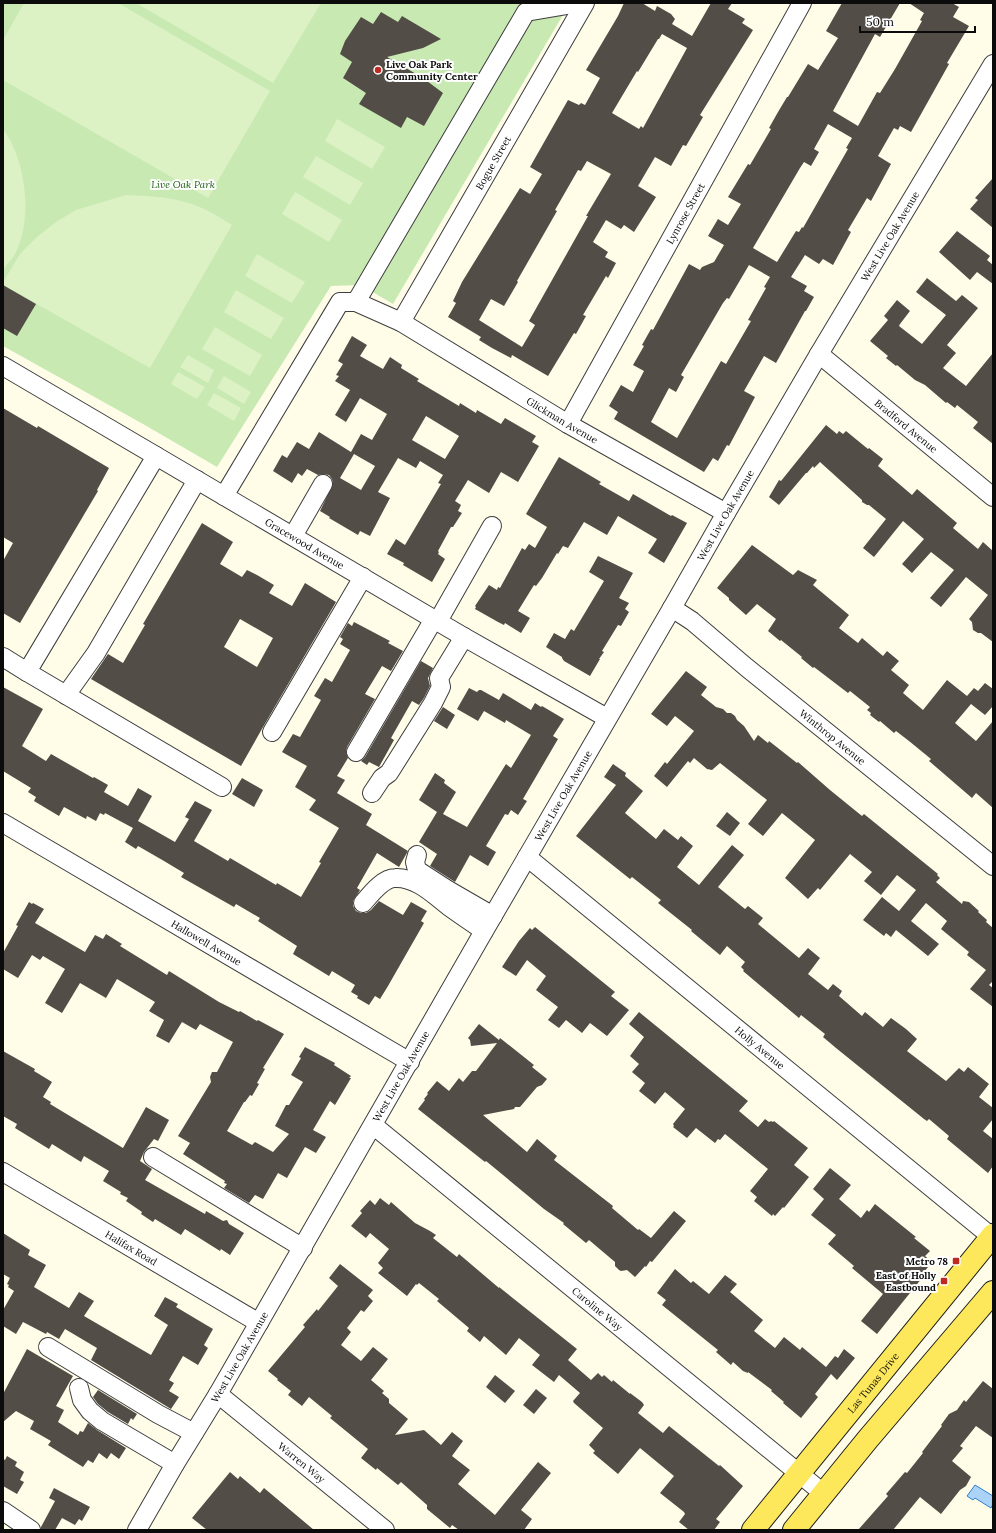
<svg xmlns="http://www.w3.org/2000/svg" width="996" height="1533" viewBox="0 0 996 1533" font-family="Lora,serif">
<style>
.green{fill:#c8eab2}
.pitch{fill:#dcf1c4}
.water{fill:#abd3f8;stroke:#307fd1}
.building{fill:#534d47;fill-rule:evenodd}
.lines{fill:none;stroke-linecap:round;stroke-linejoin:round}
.minor-casing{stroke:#3e3e3e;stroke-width:20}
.major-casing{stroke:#1c1c1c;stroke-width:24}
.minor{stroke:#fff;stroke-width:18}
.major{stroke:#fde75a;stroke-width:22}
.poi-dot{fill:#be2a20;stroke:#fff;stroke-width:1.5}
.labels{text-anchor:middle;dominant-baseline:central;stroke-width:4;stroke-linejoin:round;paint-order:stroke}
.poi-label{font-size:10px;font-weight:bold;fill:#0b0b0b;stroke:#fff;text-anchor:end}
.street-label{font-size:10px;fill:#0b0b0b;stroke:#fff}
.park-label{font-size:10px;font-style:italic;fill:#21631a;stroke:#fff}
</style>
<rect width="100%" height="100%" fill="#fffde8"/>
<!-- green -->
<polygon class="green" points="3,3 570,3 393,304 361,285 331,286 217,467 143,424 3,346"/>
<!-- pitch -->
<g class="pitch">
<polygon points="24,3 118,3 270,91 208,198 3,80 3,40"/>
<polygon points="136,3 321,3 273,83"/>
<polygon points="337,119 385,147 372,169 325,141"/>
<path d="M 3,129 C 26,160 33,217 16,252 C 13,259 7,264 3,270 Z"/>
<polygon points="316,156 363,183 350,205 303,177"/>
<polygon points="295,192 342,220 329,242 282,214"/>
<path d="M 126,195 C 152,196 177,197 202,208 C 212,212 222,219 232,225 L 150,368 L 3,285 L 3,282 L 20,254 L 38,236 L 56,222 L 76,210 Z"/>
<polygon points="257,254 305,282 292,303 245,276"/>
<polygon points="236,290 284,318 271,339 224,312"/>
<polygon points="215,327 262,355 250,376 202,349"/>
<polygon points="188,355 214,370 208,383 180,367"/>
<polygon points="178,372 205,387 197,399 171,384"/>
<polygon points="224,376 251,392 244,404 217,388"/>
<polygon points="214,393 241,408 234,421 207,405"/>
</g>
<!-- water -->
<polygon class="water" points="975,1485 993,1496 993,1504 991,1508 975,1498 973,1500 967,1496"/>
<!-- building -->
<g class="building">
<path d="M 624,3 L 642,3 L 655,11 L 657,6 L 671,14 L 675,19 L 672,24 L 692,36 L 711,3 L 732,3 L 728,9 L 745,19 L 742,23 L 753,30 L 700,115 L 703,117 L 686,146 L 683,145 L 671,166 L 655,157 L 638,186 L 656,197 L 634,232 L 624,225 L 621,229 L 606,220 L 593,242 L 608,252 L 605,257 L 616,263 L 608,278 L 606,276 L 583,315 L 586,316 L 576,334 L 574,333 L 548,376 L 512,355 L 511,358 L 492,348 L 479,340 L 481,337 L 448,317 L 456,303 L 453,301 L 462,282 L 520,188 L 530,194 L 542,174 L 530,167 L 568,100 L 579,105 L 581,103 L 585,105 L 600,78 L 586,70 L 618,16 ZM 662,34 L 687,48 L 643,128 L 641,126 L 639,129 L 612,113 L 637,71 L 638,72 L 658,39 L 659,39 ZM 587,161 L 611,174 L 586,216 L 588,216 L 529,321 L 535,325 L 522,347 L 479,320 L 491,299 L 504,306 L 518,282 L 517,281 L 557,211 L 555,210 L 578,170 L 581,171 Z"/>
<path d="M 842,3 L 900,3 L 880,37 L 875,34 L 833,111 L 858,126 L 877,92 L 880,93 L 895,69 L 922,21 L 920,20 L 924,13 L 909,3 L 952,3 L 959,7 L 953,17 L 969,26 L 947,63 L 949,64 L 911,132 L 900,126 L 898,130 L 894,128 L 878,156 L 891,164 L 871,201 L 867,198 L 848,230 L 851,232 L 833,265 L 823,259 L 819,264 L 805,255 L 791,277 L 807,286 L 804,291 L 814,297 L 806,311 L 805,311 L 776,363 L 764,356 L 744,391 L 755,397 L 729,446 L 727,445 L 718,461 L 713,458 L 704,472 L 614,419 L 618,412 L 609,406 L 621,385 L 633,392 L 644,371 L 633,365 L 644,346 L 642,345 L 651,329 L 653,330 L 689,264 L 700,270 L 702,267 L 714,262 L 724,245 L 708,236 L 718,219 L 728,225 L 741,204 L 728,197 L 748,164 L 750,165 L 771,129 L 769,128 L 778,112 L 787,97 L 788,97 L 808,64 L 818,70 L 838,38 L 826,31 ZM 828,124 L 852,138 L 846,148 L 848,149 L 803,228 L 802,227 L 799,232 L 796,231 L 777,262 L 753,248 L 800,168 L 804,162 L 811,166 L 819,152 L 814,149 ZM 749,265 L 770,277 L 764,287 L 766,288 L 748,320 L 751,321 L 726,364 L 721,361 L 677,438 L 651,422 L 669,388 L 676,392 L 684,377 L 681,375 L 723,303 L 727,298 L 729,299 Z"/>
<polygon points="381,12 398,22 402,16 441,39 423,48 387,57 423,78 443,93 424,126 407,117 401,128 359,104 366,93 343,78 352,62 340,54 345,41 361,17 373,24"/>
<polygon points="993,178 993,228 970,209 978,200 975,198"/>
<polygon points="957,231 990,256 987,260 993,265 993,284 977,272 970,280 939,252"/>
<polygon points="927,278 956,301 962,295 978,308 947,345 956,353 943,368 966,386 993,353 993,444 973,428 978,422 957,405 955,408 947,402 946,403 925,385 915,380 897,365 896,366 886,358 888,356 870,341 888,320 884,316 897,300 910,311 900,324 899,326 922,344 946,315 916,292"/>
<polygon points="3,285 36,304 17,336 3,328"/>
<path d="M 352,336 L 367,345 L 360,356 L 383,369 L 390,357 L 402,365 L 401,368 L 419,379 L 417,381 L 459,406 L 460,403 L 476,413 L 477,410 L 501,424 L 505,418 L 536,436 L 532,442 L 539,446 L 518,482 L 501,472 L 489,493 L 468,480 L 455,501 L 461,505 L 458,511 L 462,513 L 453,527 L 451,527 L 438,551 L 439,552 L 438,554 L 445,559 L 432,582 L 403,565 L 404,563 L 387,554 L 396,539 L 405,545 L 441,484 L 438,483 L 443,475 L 420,461 L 416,468 L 398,458 L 378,492 L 390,498 L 370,536 L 360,531 L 358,535 L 329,518 L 330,517 L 320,511 L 333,484 L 332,479 L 329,475 L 323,474 L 318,475 L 307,469 L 302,476 L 298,473 L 292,483 L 273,471 L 282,455 L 287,458 L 297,442 L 309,449 L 319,432 L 351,452 L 361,434 L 372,440 L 387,414 L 360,398 L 346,422 L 335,415 L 350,390 L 335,381 L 339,376 L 336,375 L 343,364 L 338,361 ZM 426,416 L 459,436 L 445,459 L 412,440 ZM 354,454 L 375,466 L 361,490 L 340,478 Z"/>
<polygon points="3,408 37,428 38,426 109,468 97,490 98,491 20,623 3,613 3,561 13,543 3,537"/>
<polygon points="826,425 837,434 839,431 843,434 846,431 868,449 869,448 883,459 878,466 912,495 917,489 957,523 953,528 978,549 983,542 993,551 993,642 981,633 978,633 973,630 972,622 969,619 988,595 966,577 941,607 930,598 954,570 931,552 912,573 902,564 924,539 903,521 874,557 863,548 886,519 869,505 867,505 862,502 862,500 820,462 814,468 813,466 807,473 806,473 779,505 769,497 779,480 781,481"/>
<polygon points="559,457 601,482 599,484 629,501 633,494 671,516 672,515 687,523 664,563 648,553 657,539 618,516 607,535 584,522 568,548 563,546 558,554 557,553 542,578 536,586 534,585 518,611 530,618 521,633 505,623 504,625 498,622 475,609 476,607 475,606 489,585 497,590 498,587 500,588 522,548 525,550 529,544 535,548 547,527 526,514"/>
<path d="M 202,523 L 233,542 L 220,564 L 242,577 L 247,570 L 257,575 L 274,585 L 269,593 L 292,606 L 305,583 L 336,602 L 263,727 L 241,766 L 91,679 L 108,654 L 123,663 L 145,625 L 143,624 ZM 240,619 L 273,638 L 257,667 L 224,647 Z"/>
<polygon points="752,545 793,575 798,570 817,580 813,585 849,615 839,628 858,643 862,638 883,656 887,651 899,661 891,670 909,685 903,693 923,710 947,680 967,696 974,688 978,691 985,683 993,689 993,706 985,715 971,704 955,723 976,741 993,721 993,808 976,793 972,798 929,761 931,759 909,741 896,731 894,733 880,721 879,722 870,715 871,713 867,710 870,707 850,691 848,693 814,667 813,668 801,658 802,657 781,640 780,641 768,631 776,619 757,604 746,615 729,600 729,598 717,588"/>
<polygon points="598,556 633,573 619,598 629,603 625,609 629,612 621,626 618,625 602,651 604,652 599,659 600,659 590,676 564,661 562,658 562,657 546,647 554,633 565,639 571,629 574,631 604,581 589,572"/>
<polygon points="354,622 390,641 388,643 403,651 391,671 382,666 365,694 375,699 347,747 346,752 348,758 337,776 345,780 337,793 372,814 366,825 408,851 399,867 377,853 357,888 360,890 353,901 353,906 356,911 361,913 366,913 371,910 379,901 403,915 411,902 427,911 421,921 424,923 388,986 380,999 375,996 369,1005 357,998 358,996 351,992 355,985 332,971 329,976 293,954 297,946 258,921 260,918 236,904 234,907 181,877 184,873 164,861 138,846 136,849 125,842 133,828 105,813 104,815 100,813 96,821 87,816 86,819 64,807 59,816 34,801 36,797 28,792 31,788 3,771 3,687 43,709 22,746 46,761 51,754 93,778 94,777 108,785 104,792 128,806 138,788 152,796 138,821 175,842 189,819 185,817 195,801 212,810 194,841 228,861 230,858 276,885 277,883 301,897 321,863 319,862 339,828 309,810 316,800 295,787 307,766 282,752 293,734 300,737 321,700 314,696 325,678 332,682 350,650 340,644 343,639 340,637 348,623 352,626"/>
<polygon points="421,661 433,668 428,678 430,686 424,698 419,705 412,701 391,738 394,740 379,767 369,762 367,765 361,761 365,757"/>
<polygon points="686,671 707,687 701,695 716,707 723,709 727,713 731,713 735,716 737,720 744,726 754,741 758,735 768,743 769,741 797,763 798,762 830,790 862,816 864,814 938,874 937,875 940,878 936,882 962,904 963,901 969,902 979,911 978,912 987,920 986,922 993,928 993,981 989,985 993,988 993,1007 970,989 986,970 967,955 969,952 941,929 947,921 926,903 911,921 939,944 928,956 896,930 891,937 886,933 884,936 863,920 882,897 899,911 916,890 897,875 881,895 864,881 872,872 850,854 820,890 818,888 808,899 785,878 815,840 782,813 763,836 748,824 767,800 720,763 712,770 707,769 694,758 690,763 688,761 667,787 654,776 665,762 667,764 694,731 675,716 667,726 651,714"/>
<polygon points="469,688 477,692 479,690 481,690 499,700 503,693 531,710 535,703 541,707 542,706 564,719 553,736 558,739 523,799 527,801 518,815 511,810 508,815 505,814 486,846 496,852 488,866 470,855 455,882 430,866 437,854 419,842 437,812 419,800 435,773 445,780 444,783 456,792 443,814 467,827 506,764 511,768 531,735 506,720 505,723 484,711 478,721 457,709"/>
<polygon points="443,707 455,715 447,729 434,721"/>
<polygon points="613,764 626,773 625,776 643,791 625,813 656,839 664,829 678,840 681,836 693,846 677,867 699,885 732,845 744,855 718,887 745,909 748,906 763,918 758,924 799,958 808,948 820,958 808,974 828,990 833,984 842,991 839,996 862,1016 865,1012 883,1027 891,1018 906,1029 917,1039 907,1051 946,1081 959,1068 964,1072 968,1067 989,1084 979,1097 993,1108 993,1119 983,1131 993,1139 993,1166 988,1173 947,1139 949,1136 929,1119 927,1121 924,1119 836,1048 823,1037 825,1034 801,1015 799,1018 743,971 744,970 741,967 745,962 727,946 720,955 691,931 692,930 658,903 661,900 632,877 630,879 576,836 616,785 604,777"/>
<polygon points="242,778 263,790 254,807 232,794"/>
<polygon points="727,812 740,823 730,836 716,826"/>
<polygon points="29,902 32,904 33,903 44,909 35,923 85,952 95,935 103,939 106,934 122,944 120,946 167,975 169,971 219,1002 239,1012 240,1011 257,1021 258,1020 284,1034 263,1068 265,1069 257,1083 259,1084 252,1096 250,1095 245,1102 244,1102 227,1131 252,1145 255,1142 273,1152 289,1134 275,1126 286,1105 289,1105 303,1082 291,1075 301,1058 299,1057 305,1047 335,1063 334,1065 351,1076 349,1078 351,1078 335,1105 330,1101 313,1130 326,1137 316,1153 305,1147 287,1178 278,1173 263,1199 255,1195 249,1203 224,1188 227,1184 224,1183 225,1181 183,1154 190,1143 178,1136 211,1082 210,1077 212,1072 217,1072 233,1042 200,1024 196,1030 182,1022 169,1043 156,1036 164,1020 149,1011 155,1002 117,979 106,998 80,983 62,1013 45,1003 65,969 43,956 40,960 32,955 18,978 3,969 3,953 18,926 16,925"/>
<polygon points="535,927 615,992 611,996 629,1010 607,1036 590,1023 582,1033 566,1020 559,1028 548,1020 558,1007 536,990 546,976 527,960 516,976 502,967 519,941 530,928 532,930"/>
<polygon points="639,1012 748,1101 739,1111 758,1127 765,1119 769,1122 771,1121 773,1122 774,1121 808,1148 794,1165 809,1177 784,1208 783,1207 775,1216 773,1214 772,1216 754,1201 757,1197 750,1191 768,1169 725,1134 720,1140 718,1139 715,1143 696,1128 687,1138 673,1127 674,1126 673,1124 685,1109 665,1092 655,1104 639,1091 645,1083 632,1072 639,1064 630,1056 644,1037 629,1024"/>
<polygon points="479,1024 499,1040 500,1038 534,1065 532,1067 547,1079 542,1085 537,1087 520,1107 515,1107 514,1109 483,1115 527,1152 537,1139 557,1156 554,1160 613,1206 612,1208 638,1230 639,1229 651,1238 674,1211 686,1221 652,1262 650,1261 646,1267 645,1266 636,1276 635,1277 627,1270 621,1271 619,1270 615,1266 615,1262 589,1240 586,1243 563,1224 564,1223 544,1209 486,1161 485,1162 418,1109 425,1100 424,1099 428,1094 427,1093 437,1081 449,1091 459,1078 463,1082 472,1071 476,1071 497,1043 471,1046 470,1040 468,1038"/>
<polygon points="3,1051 35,1069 34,1071 52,1082 43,1097 51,1102 50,1104 123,1148 146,1107 169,1120 158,1141 154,1139 144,1152 140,1161 152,1169 145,1180 205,1214 206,1211 223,1221 227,1220 229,1224 244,1233 230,1255 221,1249 220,1251 185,1229 181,1235 155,1219 153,1222 141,1214 142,1212 126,1201 128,1198 120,1194 121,1192 103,1181 109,1171 84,1156 81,1162 52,1144 49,1149 15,1128 17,1124 3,1116"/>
<polygon points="830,1168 851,1185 839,1199 861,1218 867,1210 869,1212 875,1204 916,1237 914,1238 930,1251 925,1256 932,1262 920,1277 922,1278 877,1334 861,1321 883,1294 852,1268 854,1266 828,1244 836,1235 811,1215 824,1199 813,1189"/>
<polygon points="380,1198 389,1205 391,1202 415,1223 430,1231 436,1235 433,1238 457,1257 459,1254 499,1288 499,1287 577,1349 568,1360 591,1380 598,1373 602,1377 604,1375 612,1382 613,1380 630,1394 630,1393 642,1402 644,1405 638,1413 663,1433 669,1426 719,1466 720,1465 743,1486 716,1519 720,1522 714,1530 689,1530 679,1522 685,1514 684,1512 660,1493 674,1476 640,1448 618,1474 593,1453 595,1451 589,1445 603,1428 574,1403 573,1401 580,1393 559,1375 554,1382 532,1365 540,1355 519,1338 506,1355 484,1336 480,1342 467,1331 469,1328 437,1301 439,1299 419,1283 417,1285 416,1284 407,1296 378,1273 383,1268 378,1263 389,1249 370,1233 366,1238 351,1226 362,1213 360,1211 370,1200 375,1205"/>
<polygon points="3,1233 30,1250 28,1255 46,1265 34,1287 69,1308 79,1292 94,1301 84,1316 151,1355 168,1325 154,1316 165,1297 178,1304 176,1307 213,1329 204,1345 208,1348 198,1365 183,1356 169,1380 174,1383 169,1391 179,1397 171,1409 91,1360 97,1348 65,1329 59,1339 47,1332 46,1334 23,1322 16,1334 3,1326 3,1310 14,1291 8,1287 9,1285 7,1284 10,1278 3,1274"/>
<polygon points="340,1264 373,1290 368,1296 373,1301 364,1312 361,1310 347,1328 351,1332 341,1345 361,1361 373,1347 388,1359 371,1380 384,1391 382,1393 389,1399 389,1403 408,1419 395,1435 424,1430 441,1445 452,1432 463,1441 452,1456 470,1470 458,1484 495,1515 538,1462 551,1473 521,1510 532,1519 524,1530 459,1530 452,1525 450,1528 427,1509 427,1505 401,1482 398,1485 377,1468 376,1470 361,1458 368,1449 330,1418 332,1416 309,1397 302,1406 288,1395 291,1391 277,1380 278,1379 268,1371 305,1327 303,1325 317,1309 318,1311 338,1286 329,1278"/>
<polygon points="675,1269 691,1283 693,1281 709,1294 725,1275 737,1284 730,1292 763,1320 754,1331 775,1348 784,1337 800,1350 802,1347 826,1367 835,1356 838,1358 844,1349 855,1358 837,1380 831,1374 815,1394 818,1397 801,1418 783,1403 784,1402 771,1391 772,1390 748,1372 748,1373 743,1371 733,1362 731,1365 716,1352 718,1350 662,1305 666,1300 657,1293"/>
<polygon points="27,1349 73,1376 56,1406 64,1410 58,1422 78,1435 80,1431 83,1432 88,1423 97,1430 126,1448 119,1459 111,1453 107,1459 99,1453 93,1463 88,1460 83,1467 48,1445 51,1441 30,1429 34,1421 16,1411 3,1422 3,1394"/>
<polygon points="495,1375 515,1391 505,1403 486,1387"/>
<polygon points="983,1381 993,1389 993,1438 976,1426 960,1446 963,1448 952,1461 971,1477 966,1486 960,1490 941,1514 920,1497 893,1530 858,1530 888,1496 886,1494 905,1472 907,1473 923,1453 922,1452 942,1426 941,1425 949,1414 957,1410 964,1400 966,1402"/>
<polygon points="536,1389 547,1398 534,1414 523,1405"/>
<polygon points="98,1390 137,1414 133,1420 131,1418 128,1424 108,1412 98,1404 93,1397"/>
<polygon points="7,1456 17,1462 15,1466 24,1472 20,1480 24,1482 17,1494 3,1486 3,1459 5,1460"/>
<polygon points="230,1472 238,1479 240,1476 260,1493 264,1488 314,1530 207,1530 192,1518"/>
<polygon points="54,1488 90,1507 82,1521 79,1519 75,1525 62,1518 55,1530 41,1530 41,1527 55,1501 49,1498"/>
</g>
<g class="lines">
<!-- minor casing -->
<g class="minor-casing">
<g id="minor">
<polyline points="356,302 526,12 579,3"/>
<path id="s1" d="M 401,322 L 585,3"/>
<path id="s2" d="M 819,354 L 993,497"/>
<path id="s3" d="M 3,366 L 464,637 L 607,718"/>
<path id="s4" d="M 568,424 L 802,3"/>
<polyline points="156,456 27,672 222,787"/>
<path id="s5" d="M 224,496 L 340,302 L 356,302 L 401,322 L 568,424 L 726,513"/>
<polyline points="293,536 323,484"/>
<path id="s6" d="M 672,608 L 692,621 L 746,667 L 993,866"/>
<polyline points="438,621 492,526"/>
<polyline points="3,657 27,672"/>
<polyline points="66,695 96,653 197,480"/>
<polyline points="272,732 363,577"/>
<polyline points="356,752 434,619"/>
<polyline points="372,793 382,778 389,773 433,703 441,687 439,678 464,637"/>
<path id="s7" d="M 3,823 L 410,1062"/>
<polyline points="417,855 415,862 417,870 448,890 493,916"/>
<path id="s8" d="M 527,857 L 993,1238"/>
<path d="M 363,903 C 370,895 383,878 395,878 C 417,877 435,896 451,908 C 462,916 473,923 484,931"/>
<path id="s9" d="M 373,1125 L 823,1493"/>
<polyline points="153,1157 303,1248"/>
<path id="s10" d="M 3,1172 L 259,1323"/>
<polyline points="48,1347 158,1414 194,1433"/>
<polyline points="79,1388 82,1400 90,1411 102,1421 175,1464"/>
<path id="s11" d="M 218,1394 L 385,1530"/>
<polyline points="3,1511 31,1530"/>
<path id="s12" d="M 137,1530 L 175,1464 L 218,1394 L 484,931 L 672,608 L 726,513 L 819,354 L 993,64"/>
</g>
</g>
<!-- major casing -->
<g class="major-casing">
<g id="major">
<path id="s13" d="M 753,1530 L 993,1235"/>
<polyline points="794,1530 868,1439 993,1292"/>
</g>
</g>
<!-- minor -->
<use href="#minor" class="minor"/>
<!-- major -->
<use href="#major" class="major"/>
</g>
<!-- markers -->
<g class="poi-dot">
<circle cx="378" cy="70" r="4"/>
<rect x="952" y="1257" width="8" height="8" rx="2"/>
<rect x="940" y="1277" width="8" height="8" rx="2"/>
</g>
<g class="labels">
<!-- poi labels -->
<g class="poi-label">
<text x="386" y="64" text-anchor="start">Live Oak Park<tspan x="386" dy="12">Community Center</tspan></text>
<text x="948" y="1261">Metro 78</text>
<text x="936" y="1275">East of Holly<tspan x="936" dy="12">Eastbound</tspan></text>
</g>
<!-- street labels -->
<g class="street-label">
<text stroke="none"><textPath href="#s1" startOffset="184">Bogue Street</textPath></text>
<text stroke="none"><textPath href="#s4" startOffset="241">Lynrose Street</textPath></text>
<text stroke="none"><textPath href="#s12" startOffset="1497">West Live Oak Avenue</textPath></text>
<text stroke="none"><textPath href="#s5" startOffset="480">Glickman Avenue</textPath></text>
<text stroke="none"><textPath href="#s2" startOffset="113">Bradford Avenue</textPath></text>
<text stroke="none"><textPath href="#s12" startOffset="1173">West Live Oak Avenue</textPath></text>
<text stroke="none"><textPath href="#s3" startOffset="350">Gracewood Avenue</textPath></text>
<text stroke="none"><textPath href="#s6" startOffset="206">Winthrop Avenue</textPath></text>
<text stroke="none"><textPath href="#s12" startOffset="849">West Live Oak Avenue</textPath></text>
<text stroke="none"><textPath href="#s7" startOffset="236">Hallowell Avenue</textPath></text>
<text stroke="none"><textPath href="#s8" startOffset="301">Holly Avenue</textPath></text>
<text stroke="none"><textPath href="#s12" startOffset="525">West Live Oak Avenue</textPath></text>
<text stroke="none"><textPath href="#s10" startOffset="149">Halifax Road</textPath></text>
<text stroke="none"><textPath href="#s9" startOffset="290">Caroline Way</textPath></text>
<text stroke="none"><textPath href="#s12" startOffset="201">West Live Oak Avenue</textPath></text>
<text stroke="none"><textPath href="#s13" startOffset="190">Las Tunas Drive</textPath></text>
<text stroke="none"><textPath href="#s11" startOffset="108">Warren Way</textPath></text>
</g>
<!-- park labels -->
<g class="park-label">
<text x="183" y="184">Live Oak Park</text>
</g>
</g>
<!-- border -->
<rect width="996" height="1533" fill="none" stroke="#0b0b0b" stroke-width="8"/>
<!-- scale -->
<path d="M860 26v6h115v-6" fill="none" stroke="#0b0b0b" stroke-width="2"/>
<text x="866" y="26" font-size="12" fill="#0b0b0b" stroke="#ffffff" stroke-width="3" paint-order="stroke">50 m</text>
</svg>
